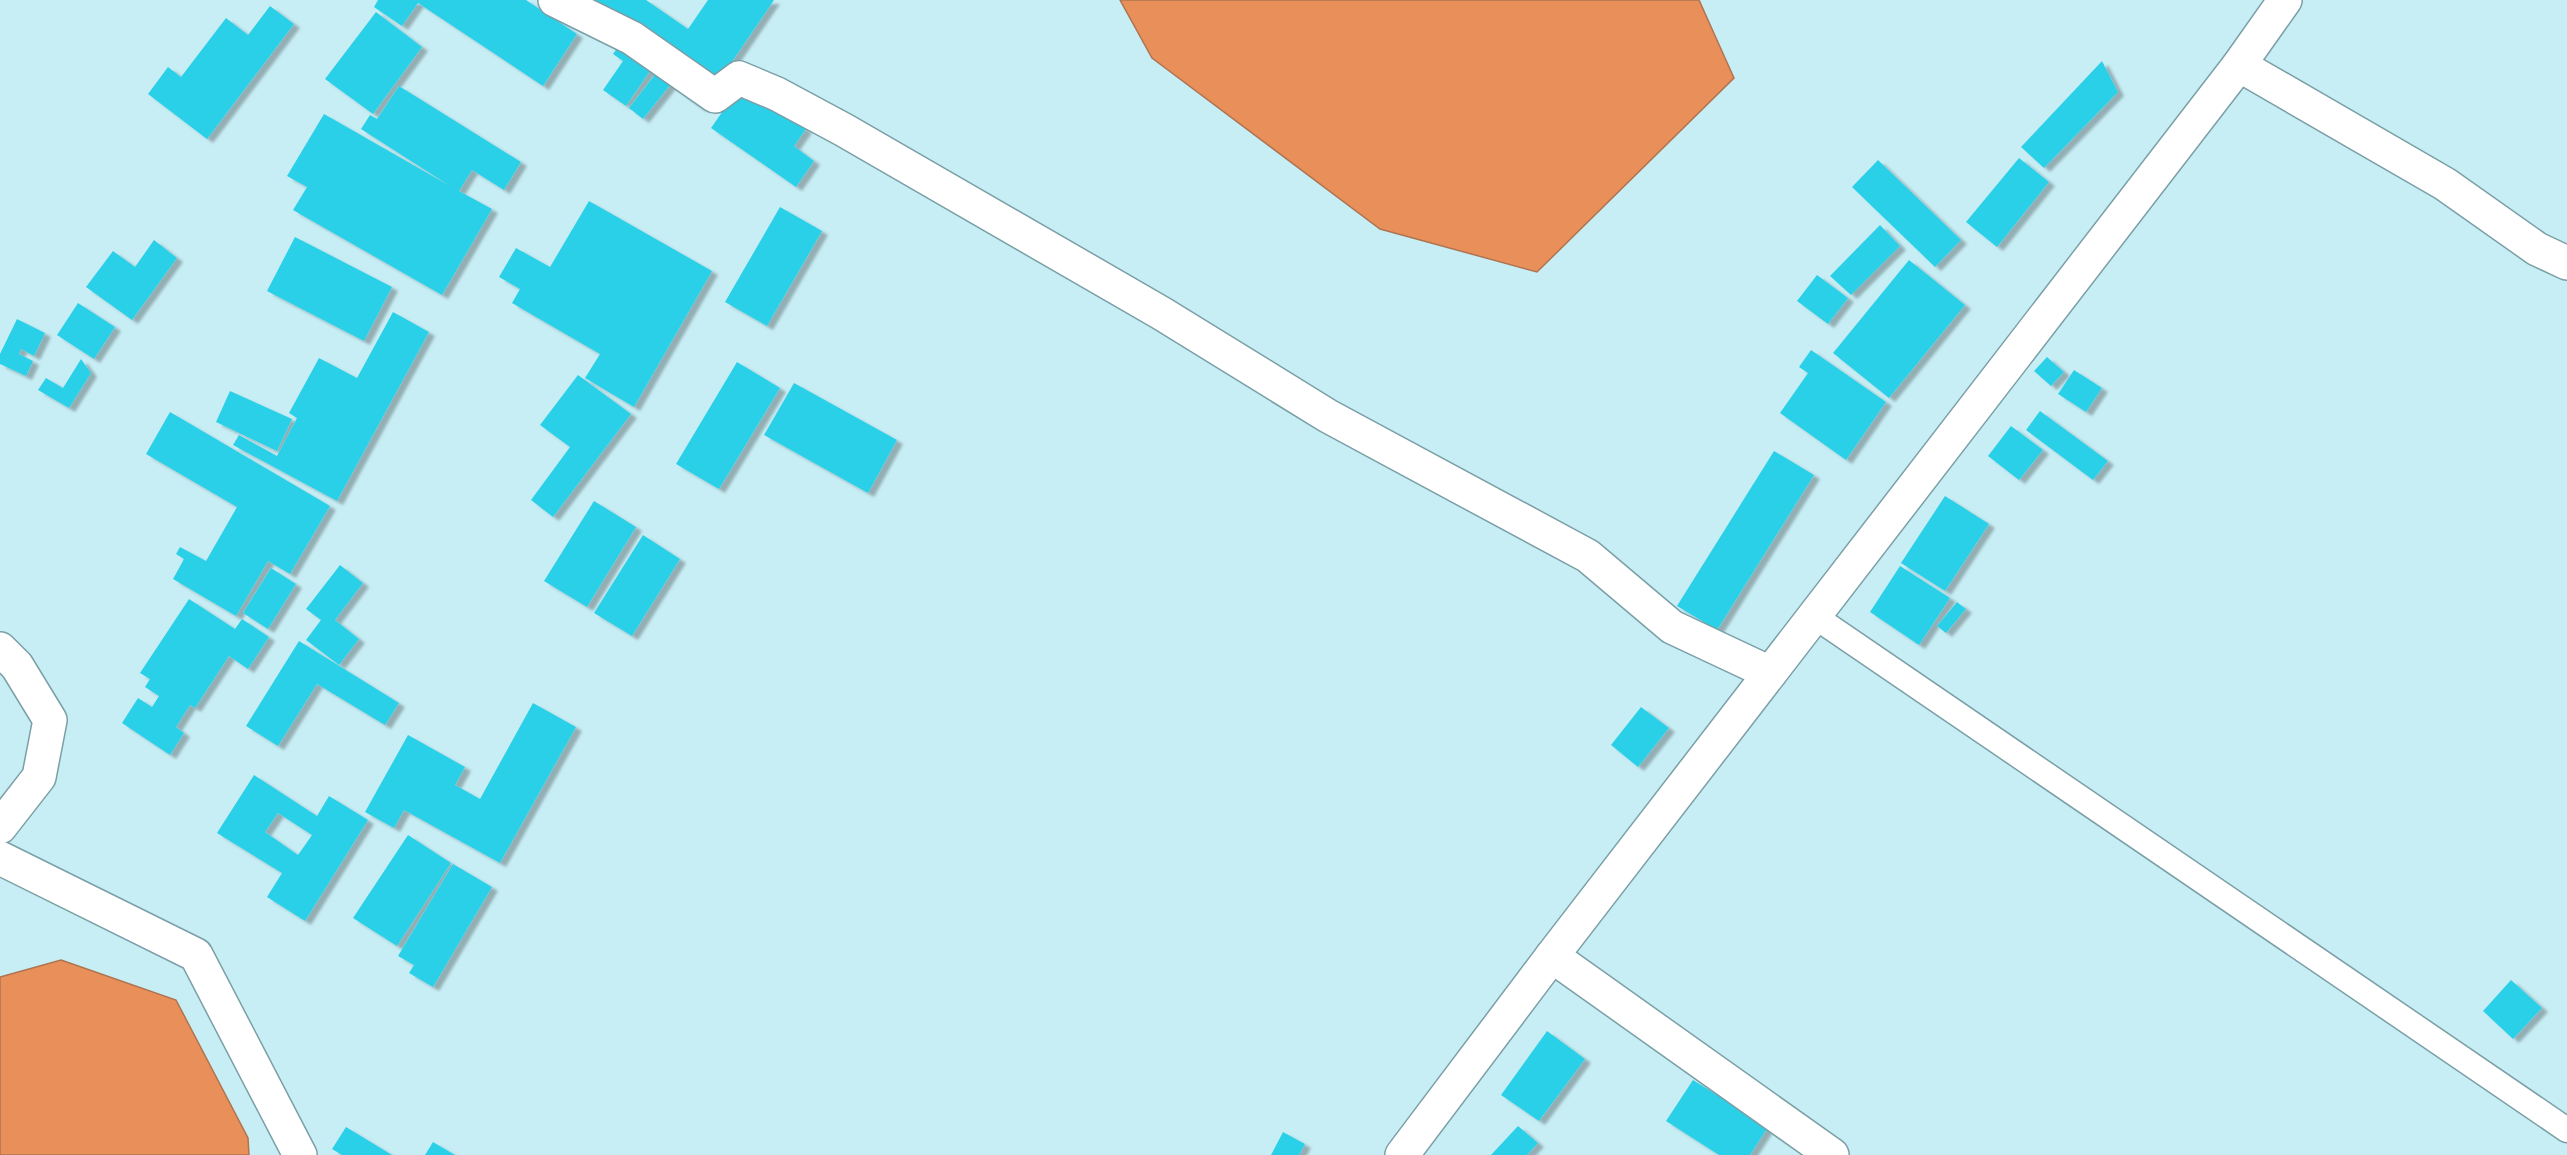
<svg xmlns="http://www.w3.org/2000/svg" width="2567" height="1155" viewBox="0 0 2567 1155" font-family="Literata,serif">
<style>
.water{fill:#e9905a;stroke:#ae7450;stroke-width:1.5}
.building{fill:#2cd0e8;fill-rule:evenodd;filter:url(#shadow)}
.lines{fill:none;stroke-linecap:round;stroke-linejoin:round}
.lane-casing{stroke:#7b9fa6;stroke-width:27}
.street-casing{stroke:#7b9fa6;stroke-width:36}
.secondary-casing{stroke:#7b9fa6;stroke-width:36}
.lane{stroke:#fff;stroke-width:24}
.street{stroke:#fff;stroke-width:33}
.secondary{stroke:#fff;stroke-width:33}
</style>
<defs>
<filter id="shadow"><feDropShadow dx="6" dy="4" stdDeviation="1.5" flood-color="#0004"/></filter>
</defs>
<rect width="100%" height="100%" fill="#c8eef5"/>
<!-- water -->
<g class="water">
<polygon points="1120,0 1699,0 1734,78 1537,272 1380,229 1152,58"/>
<polygon points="61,960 176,1000 248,1138 249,1155 0,1155 0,977"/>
</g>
<!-- building -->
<g class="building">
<polygon points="378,0 526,0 577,34 543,86 418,3 402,26 374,7"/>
<polygon points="585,0 646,0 688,29 708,0 774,0 712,91"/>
<polygon points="270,6 294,24 207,139 148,94 168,67 181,77 226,18 248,35"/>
<polygon points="376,12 422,47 373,114 325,79"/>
<polygon points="625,37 658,59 626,106 603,90 623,61 613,54"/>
<polygon points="2102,61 2118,92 2044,168 2021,147"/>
<polygon points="664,63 709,97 701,108 670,85 643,119 629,108"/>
<polygon points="741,85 806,129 794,146 814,161 796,187 711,128"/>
<polygon points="399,86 521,162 504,190 472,170 459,191 492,209 442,295 293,210 307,187 287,176 324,114 450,186 361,129 370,115 377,119"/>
<polygon points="2019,158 2049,182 1997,247 1966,222"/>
<polygon points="1878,160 1961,240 1935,267 1852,187"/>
<polygon points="589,201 712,271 634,407 585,378 600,354 512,303 520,289 499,277 516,248 550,267"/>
<polygon points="780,207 822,231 767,326 725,302"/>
<polygon points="1880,225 1900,246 1851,295 1830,276"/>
<polygon points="295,237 392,287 364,341 267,291"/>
<polygon points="154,240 177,258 132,320 86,287 113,251 135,267"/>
<polygon points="1909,260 1965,305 1889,398 1833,353"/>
<polygon points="1817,275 1848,298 1828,324 1797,301"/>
<polygon points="78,303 115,327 94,359 57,335"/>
<polygon points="393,312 429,332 337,501 233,445 239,435 277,456 297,418 289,413 319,358 357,378"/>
<polygon points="17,319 45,333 34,356 21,349 19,354 33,361 26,376 0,364 0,354"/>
<polygon points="1811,350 1886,402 1846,460 1780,413 1808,373 1799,367"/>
<polygon points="2047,357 2064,372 2051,386 2034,371"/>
<polygon points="81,359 91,373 69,408 38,390 46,378 63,388"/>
<polygon points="737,362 780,388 719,489 676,464"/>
<polygon points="2074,370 2102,388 2086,412 2058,394"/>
<polygon points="578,375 631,414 553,517 531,500 570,447 540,425"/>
<polygon points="794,383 897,440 868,493 764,435"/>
<polygon points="230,391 292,419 277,451 216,422"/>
<polygon points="2040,411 2108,461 2093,480 2026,430"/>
<polygon points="170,412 330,506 290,574 268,561 236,616 173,579 184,559 176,554 180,547 206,561 237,507 146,454"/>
<polygon points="2011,426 2043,450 2019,480 1988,456"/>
<polygon points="1774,451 1814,475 1717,630 1677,606"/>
<polygon points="1945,496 1989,524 1945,591 1901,563"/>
<polygon points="594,501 636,527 587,607 544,581"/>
<polygon points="643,535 680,559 632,636 594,613"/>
<polygon points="340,565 363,583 335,620 359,639 339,665 306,640 321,620 306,609"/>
<polygon points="1900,566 1950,598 1919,645 1870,612"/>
<polygon points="271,568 296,584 268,629 243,613"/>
<polygon points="189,599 235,629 242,619 269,637 248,669 229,656 195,708 190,705 176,727 184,733 170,755 122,723 138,698 152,707 159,696 145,687 150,679 140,673"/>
<polygon points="1957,602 1966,609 1946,633 1937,626"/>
<polygon points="299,641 399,703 385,725 317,684 278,746 246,726"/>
<polygon points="533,703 576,727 500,863 404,810 394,828 365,812 408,735 465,767 455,785 480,799"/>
<polygon points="1641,707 1669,728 1638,767 1611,745"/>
<path d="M 254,775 L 317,816 L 329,796 L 368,820 L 305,921 L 267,897 L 282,873 L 217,833 ZM 278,813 L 312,835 L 298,855 L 265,832 Z"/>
<polygon points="408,835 451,863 397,946 353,918"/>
<polygon points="453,864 492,887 433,987 409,973 414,965 398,956"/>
<polygon points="2511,980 2542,1008 2513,1039 2483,1011"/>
<polygon points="1547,1031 1585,1059 1539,1121 1501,1095"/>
<polygon points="1693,1080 1768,1127 1750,1155 1719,1155 1666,1121"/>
<polygon points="1518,1126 1538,1143 1527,1155 1491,1155"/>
<polygon points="346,1127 392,1155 342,1155 332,1149"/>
<polygon points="1283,1132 1305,1144 1299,1155 1271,1155"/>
<polygon points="433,1142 455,1155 425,1155"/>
</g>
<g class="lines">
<!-- lane casing -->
<g class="lane-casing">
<polyline id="lane" points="1814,616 2567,1130"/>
</g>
<!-- street casing -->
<g class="street-casing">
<g id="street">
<polyline points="555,0 632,38 715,96 739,78 777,94 844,130 1161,313 1328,416 1588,556 1672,627 1770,673"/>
<polyline points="2239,65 2445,184 2537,249 2567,263"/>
<polyline points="0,649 17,666 50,720 39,777 0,827"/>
<polyline points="0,858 196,955 300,1155"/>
</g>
</g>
<!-- secondary casing -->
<g class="secondary-casing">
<g id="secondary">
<polyline points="1552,956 1832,1155"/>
<polyline points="1402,1155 1552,956 2239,65 2285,0"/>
</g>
</g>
<!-- lane -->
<use href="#lane" class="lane"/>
<!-- street -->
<use href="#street" class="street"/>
<!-- secondary -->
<use href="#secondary" class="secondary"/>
</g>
</svg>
